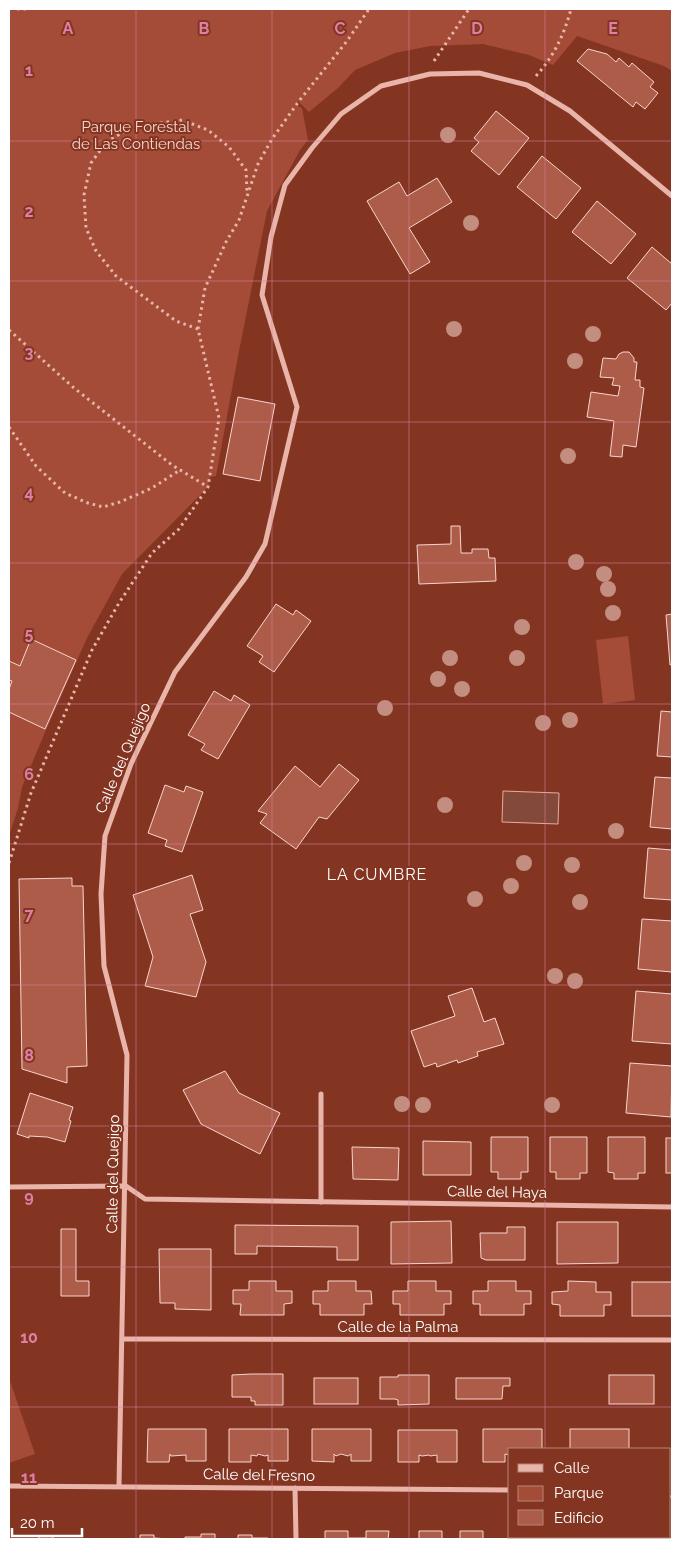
<svg xmlns="http://www.w3.org/2000/svg" width="681" height="1548" viewBox="0 0 681 1548" font-family="Raleway,sans-serif">
<style>
.green{fill:#a44c38}
.water{fill:#83493a;stroke:#eaab9e}
.building{fill:#ad5c4a;stroke:#f7d5ce}
.lines{fill:none;stroke-linecap:round;stroke-linejoin:round}
.path{stroke:#e9b5aa;stroke-width:3;stroke-dasharray:2.5 4;stroke-linecap:butt}
.minor{stroke:#e9b5aa;stroke-width:5}
.tree{fill:#c38d80}
.grid{fill:none;stroke:#dd80a5;stroke-width:1;stroke-opacity:0.55}
.labels{text-anchor:middle;dominant-baseline:central;stroke-width:4;stroke-linejoin:round;paint-order:stroke}
.park-label{font-size:15px;fill:#f7d5ce;stroke:#843521}
.street-label{font-size:15px;fill:#fff;stroke:#843521}
.neighbourhood-label{font-size:16px;letter-spacing:1px;fill:#fff;stroke:#843521}
.grid-label{font-size:16px;text-anchor:middle;font-weight:bold;fill:#dd80a5;stroke:#843521;stroke-width:4;stroke-linejoin:round;paint-order:stroke}
</style>
<rect width="100%" height="100%" fill="#843521"/>
<!-- green -->
<g class="green">
<polygon points="9,9 672,9 672,71 664,66 577,36 553,65 529,55 483,44 430,46 395,53 355,70 338,88 309,112 298,101 296,105 302,108 308,140 300,150 267,211 239,351 216,476 210,477 208,487 122,574 87,638 46,730 22,787 18,808 9,836"/>
<polygon points="628,636 635,700 603,704 596,640"/>
<polygon points="9,1378 35,1454 9,1463"/>
</g>
<!-- water -->
<polygon class="water" points="503,791 559,793 558,824 502,822"/>
<!-- building -->
<g class="building">
<polygon points="588,49 607,54 616,62 619,58 629,67 632,63 654,82 650,87 658,93 645,109 636,102 633,107 577,61"/>
<polygon points="496,111 529,138 499,175 471,151 479,142 474,138"/>
<polygon points="542,156 581,188 556,219 517,187"/>
<polygon points="437,178 452,202 409,228 430,262 410,274 367,201 399,182 407,196"/>
<polygon points="597,201 636,234 611,264 572,232"/>
<polygon points="652,247 672,264 672,303 666,310 627,278"/>
<polygon points="623,352 629,352 634,358 634,362 637,362 635,380 640,380 640,387 644,388 636,447 623,445 622,457 610,456 614,421 587,417 591,392 618,396 620,386 612,385 614,378 600,377 603,358 616,359 619,354"/>
<polygon points="238,397 275,404 260,481 223,474"/>
<polygon points="451,526 460,526 461,553 472,553 472,549 488,549 489,558 495,558 496,581 419,584 417,545 451,544"/>
<polygon points="276,604 293,615 296,610 311,621 274,672 259,662 263,656 247,646"/>
<polygon points="672,614 672,664 670,665 666,615"/>
<polygon points="31,639 76,660 45,729 9,712 9,689 12,681 9,680 9,661 20,666"/>
<polygon points="214,691 231,701 234,695 250,705 218,759 201,750 205,744 188,735"/>
<polygon points="661,711 672,712 672,757 657,756"/>
<polygon points="339,764 359,780 327,819 319,817 296,849 260,823 267,814 258,811 295,766 320,787"/>
<polygon points="655,777 672,778 672,829 650,827"/>
<polygon points="165,785 184,792 186,786 203,792 182,852 165,846 167,840 148,833"/>
<polygon points="648,848 672,850 672,900 644,898"/>
<polygon points="192,875 203,910 190,914 206,962 196,997 145,986 153,957 133,895"/>
<polygon points="72,878 72,886 83,886 87,1066 67,1067 67,1083 22,1069 19,879"/>
<polygon points="642,919 672,921 672,972 638,969"/>
<polygon points="472,988 484,1022 495,1018 504,1044 477,1052 478,1056 458,1063 457,1060 437,1067 436,1063 424,1067 411,1031 455,1016 448,996"/>
<polygon points="636,991 672,994 672,1044 632,1041"/>
<polygon points="630,1063 672,1066 671,1117 626,1113"/>
<polygon points="225,1071 239,1093 280,1113 260,1154 201,1124 183,1090"/>
<polygon points="30,1093 73,1107 69,1120 71,1121 65,1142 47,1137 29,1136 29,1138 17,1134"/>
<polygon points="491,1137 528,1137 528,1172 521,1172 521,1179 498,1179 498,1172 491,1172"/>
<polygon points="550,1137 587,1137 587,1173 580,1173 580,1179 556,1179 556,1172 550,1172"/>
<polygon points="608,1137 645,1137 645,1173 638,1173 638,1179 614,1179 614,1173 608,1172"/>
<rect x="666" y="1138" width="6" height="35"/>
<polygon points="423,1141 471,1142 471,1175 423,1175"/>
<polygon points="352,1147 399,1148 398,1180 353,1179"/>
<polygon points="451,1221 452,1263 391,1264 391,1222"/>
<polygon points="557,1222 618,1222 618,1263 557,1264"/>
<polygon points="235,1225 358,1226 358,1260 337,1260 337,1247 257,1246 257,1254 235,1254"/>
<polygon points="507,1227 525,1227 525,1260 486,1260 481,1258 480,1233 507,1233"/>
<polygon points="61,1229 76,1229 76,1281 89,1281 89,1296 61,1296"/>
<polygon points="159,1249 211,1249 211,1310 175,1309 175,1303 160,1303"/>
<polygon points="249,1281 276,1281 276,1291 292,1291 292,1303 284,1304 284,1315 240,1315 241,1304 233,1304 233,1290 249,1290"/>
<polygon points="328,1281 356,1281 356,1291 371,1291 372,1304 364,1304 364,1315 320,1315 320,1304 313,1304 313,1291 328,1291"/>
<polygon points="408,1281 436,1281 436,1291 451,1291 451,1304 444,1304 444,1315 400,1315 400,1304 393,1304 393,1291 408,1291"/>
<polygon points="488,1281 516,1281 516,1291 531,1291 531,1304 524,1304 524,1315 480,1315 480,1304 473,1304 473,1291 488,1291"/>
<polygon points="568,1281 596,1282 596,1292 611,1292 611,1305 604,1305 604,1316 560,1316 560,1305 552,1304 552,1292 568,1291"/>
<rect x="632" y="1282" width="40" height="34"/>
<polygon points="251,1374 283,1374 283,1405 255,1405 255,1401 251,1401 251,1397 232,1397 232,1375"/>
<polygon points="398,1375 429,1375 429,1404 398,1405 398,1400 395,1399 380,1399 380,1377 398,1377"/>
<rect x="609" y="1375" width="45" height="29"/>
<rect x="314" y="1378" width="44" height="26"/>
<polygon points="456,1378 510,1378 510,1386 503,1386 502,1399 456,1399"/>
<polygon points="148,1429 206,1429 206,1461 186,1461 186,1455 171,1456 170,1454 169,1462 147,1462"/>
<polygon points="229,1429 288,1429 288,1461 268,1461 268,1455 265,1456 258,1454 257,1456 251,1455 251,1462 229,1462"/>
<polygon points="312,1429 371,1429 371,1461 351,1461 351,1454 348,1456 341,1454 336,1456 334,1454 334,1462 312,1461"/>
<polygon points="483,1429 542,1429 542,1449 510,1449 510,1455 505,1454 505,1462 483,1462"/>
<rect x="570" y="1429" width="59" height="20"/>
<polygon points="398,1430 457,1430 457,1462 437,1462 437,1455 430,1456 429,1455 422,1456 419,1455 419,1462 398,1462"/>
<polygon points="325,1531 348,1531 348,1538 366,1538 366,1531 389,1531 388,1539 325,1539"/>
<polygon points="419,1531 442,1531 442,1539 460,1539 460,1531 483,1531 483,1539 419,1539"/>
<polygon points="201,1534 215,1534 215,1539 185,1539 185,1537 201,1537"/>
<polygon points="140,1535 154,1535 154,1538 170,1539 140,1539"/>
<polygon points="238,1535 252,1535 252,1538 268,1538 268,1539 238,1539"/>
<polygon points="39,1536 53,1536 53,1539 69,1539 39,1539"/>
<polygon points="513,1537 536,1537 536,1539 553,1539 553,1537 576,1537 576,1539 513,1539"/>
</g>
<g class="lines">
<!-- path -->
<g class="path">
<polyline points="17,9 28,9"/>
<polyline points="434,61 469,9"/>
<path d="M 536,76 C 554,56 564,35 571,9"/>
<polyline points="198,329 176,321 116,276 96,251 86,228 84,195 91,163 107,141 133,127 182,120 208,130 229,147 246,170 247,191"/>
<polyline points="9,330 74,388 172,465 208,487"/>
<polyline points="9,427 36,466 65,493 88,503 103,507 120,502 152,488 180,470"/>
<polyline points="9,863 31,793 92,650 119,603 152,553 179,529 208,487 219,418 198,329 205,288 226,242 239,220 258,164 272,139 299,101 347,41 369,9"/>
<polyline points="670,1497 672,1496"/>
</g>
<!-- minor -->
<g class="minor">
<polyline points="9,1187 126,1186 145,1199 672,1207"/>
<polyline points="321,1202 321,1094"/>
<polyline points="123,1339 672,1340"/>
<polyline points="9,1486 510,1490"/>
<polyline points="119,1486 127,1055 104,966 101,894 105,836 131,764 175,672 246,577 265,544 297,407 262,295 271,237 285,185 312,148 341,114 381,86 430,74 479,73 527,85 570,111 672,196"/>
<polyline points="295,1488 296,1539"/>
<polyline points="623,1539 623,1537"/>
</g>
</g>
<!-- trees -->
<g class="tree">
<circle cx="448" cy="135" r="8"/>
<circle cx="471" cy="223" r="8"/>
<circle cx="454" cy="329" r="8"/>
<circle cx="593" cy="334" r="8"/>
<circle cx="575" cy="361" r="8"/>
<circle cx="568" cy="456" r="8"/>
<circle cx="576" cy="562" r="8"/>
<circle cx="604" cy="574" r="8"/>
<circle cx="608" cy="589" r="8"/>
<circle cx="613" cy="613" r="8"/>
<circle cx="522" cy="627" r="8"/>
<circle cx="450" cy="658" r="8"/>
<circle cx="517" cy="658" r="8"/>
<circle cx="438" cy="679" r="8"/>
<circle cx="462" cy="689" r="8"/>
<circle cx="385" cy="708" r="8"/>
<circle cx="570" cy="720" r="8"/>
<circle cx="543" cy="723" r="8"/>
<circle cx="445" cy="805" r="8"/>
<circle cx="616" cy="831" r="8"/>
<circle cx="524" cy="863" r="8"/>
<circle cx="572" cy="865" r="8"/>
<circle cx="511" cy="886" r="8"/>
<circle cx="475" cy="899" r="8"/>
<circle cx="580" cy="902" r="8"/>
<circle cx="555" cy="976" r="8"/>
<circle cx="575" cy="981" r="8"/>
<circle cx="402" cy="1104" r="8"/>
<circle cx="423" cy="1105" r="8"/>
<circle cx="552" cy="1105" r="8"/>
</g>
<!-- grid -->
<path class="grid" d="M 136,9 L 136,1539M 272,9 L 272,1539M 409,9 L 409,1539M 545,9 L 545,1449M 9,141 L 672,141M 9,281 L 672,281M 9,422 L 672,422M 9,563 L 672,563M 9,704 L 672,704M 9,844 L 672,844M 9,985 L 672,985M 9,1126 L 672,1126M 9,1267 L 672,1267M 9,1407 L 672,1407M 545,1537 L 545,1539"/>
<g class="labels">
<!-- park labels -->
<g class="park-label">
<text x="136" y="127">Parque Forestal<tspan x="136" dy="17">de Las Contiendas</tspan></text>
</g>
<!-- street labels -->
<g class="street-label">
<text transform="translate(123 758) rotate(-67)">Calle del Quejigo</text>
<text transform="translate(113 1174) rotate(-89)">Calle del Quejigo</text>
<text transform="translate(497 1192) rotate(1)">Calle del Haya</text>
<text x="398" y="1327">Calle de la Palma</text>
<text transform="translate(259 1475) rotate(1)">Calle del Fresno</text>
</g>
<!-- neighbourhood labels -->
<g class="neighbourhood-label">
<text x="377" y="874">LA CUMBRE</text>
</g>
</g>
<g class="grid-label">
<text x="68" y="34">A</text>
<text x="204" y="34">B</text>
<text x="340" y="34">C</text>
<text x="477" y="34">D</text>
<text x="613" y="34">E</text>
<text x="29" y="76">1</text>
<text x="29" y="217">2</text>
<text x="29" y="358">3</text>
<text x="29" y="498">4</text>
<text x="29" y="639">5</text>
<text x="29" y="780">6</text>
<text x="29" y="920">7</text>
<text x="29" y="1061">8</text>
<text x="29" y="1202">9</text>
<text x="29" y="1343">10</text>
<text x="29" y="1483">11</text>
</g>
<!-- border -->
<rect width="681" height="1548" fill="none" stroke="#ffffff" stroke-width="20"/>
<!-- legend -->
<rect x="508" y="1448" width="162" height="90" fill="#843521" stroke="#b5867a"/>
<rect x="518" y="1464" width="25" height="8" fill="#e9b5aa" stroke="#b5867a"/>
<text x="554" y="1473" font-size="15" fill="#ffffff">Calle</text>
<rect x="518" y="1486" width="25" height="15" fill="#a44c38" stroke="#b5867a"/>
<text x="554" y="1498" font-size="15" fill="#ffffff">Parque</text>
<rect x="518" y="1510" width="25" height="15" fill="#ad5c4a" stroke="#b5867a"/>
<text x="554" y="1523" font-size="15" fill="#ffffff">Edificio</text>
<!-- scale -->
<path d="M12 1528v8h70v-8" fill="none" stroke="#ffffff" stroke-width="2.5"/>
<text x="20" y="1528" font-size="15" fill="#ffffff" stroke="#843521" stroke-width="4" paint-order="stroke">20 m</text>
</svg>
